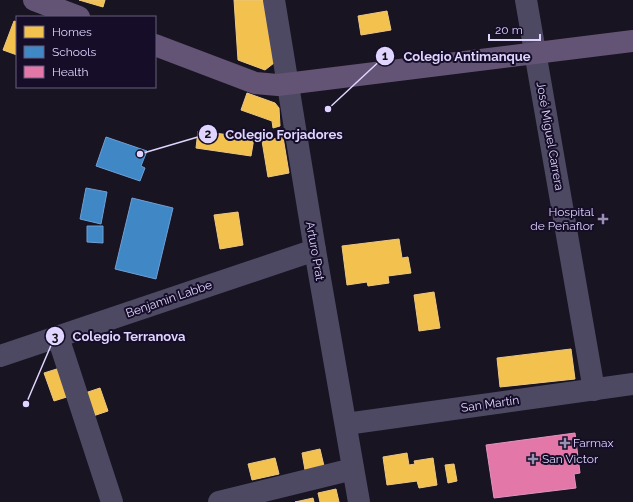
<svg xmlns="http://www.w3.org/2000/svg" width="633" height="502" viewBox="0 0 633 502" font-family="Raleway,sans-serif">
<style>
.homes{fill:#f2c14e;stroke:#ecc783}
.schools{fill:#3f88c5;stroke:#6f9fd6}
.health{fill:#e377a8;stroke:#e293c2}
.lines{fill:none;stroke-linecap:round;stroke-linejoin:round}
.minor{stroke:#4e4963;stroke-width:22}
.major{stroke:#635374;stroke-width:22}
.poi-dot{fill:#9991b2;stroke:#160e28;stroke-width:1.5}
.labels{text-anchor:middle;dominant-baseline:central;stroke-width:4;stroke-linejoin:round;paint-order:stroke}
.street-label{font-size:12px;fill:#dfd5ff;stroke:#160e28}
.poi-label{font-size:12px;fill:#dfd5ff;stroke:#160e28;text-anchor:start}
.leader{fill:none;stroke:#dfd5ff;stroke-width:1.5}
.callout-dot{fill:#dfd5ff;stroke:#160e28;stroke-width:1.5}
.mark-label{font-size:12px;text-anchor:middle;font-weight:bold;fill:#111}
.callout-label{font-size:13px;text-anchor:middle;font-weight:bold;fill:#dfd5ff;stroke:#160e28;stroke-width:4;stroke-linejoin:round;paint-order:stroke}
</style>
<rect width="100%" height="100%" fill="#181422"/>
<!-- homes -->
<g class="homes">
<polygon points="79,0 105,0 103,7"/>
<polygon points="234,0 263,0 274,63 265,70 238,60"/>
<polygon points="387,11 391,30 361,35 358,16"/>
<polygon points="14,21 17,22 17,55 3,50"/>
<polygon points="247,93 275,103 279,108 280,126 273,128 272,121 241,110"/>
<polygon points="198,131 254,138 251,156 196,148"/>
<polygon points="283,137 289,173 268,177 262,141"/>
<polygon points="238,212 243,245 220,249 214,215"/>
<polygon points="399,239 402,258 408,257 411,273 388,276 389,283 368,286 367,282 347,285 342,246"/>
<polygon points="434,292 440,328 419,331 414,295"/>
<polygon points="571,349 575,379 500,387 497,358"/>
<polygon points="63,367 73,395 54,401 44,373"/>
<polygon points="100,388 108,411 93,416 85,393"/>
<polygon points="320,449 324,466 305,470 302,453"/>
<polygon points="407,453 409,465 415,464 414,461 433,458 437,485 419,488 417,481 387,485 383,457"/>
<polygon points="275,458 279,474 252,480 248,464"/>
<polygon points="454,464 457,481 448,483 445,465"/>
<polygon points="336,489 339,502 320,502 318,493"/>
<polygon points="313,498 314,502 295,502"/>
</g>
<!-- schools -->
<g class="schools">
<polygon points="106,137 147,151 141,166 145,168 140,181 96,166"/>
<polygon points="86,188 107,192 101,224 80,219"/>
<polygon points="132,198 173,208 156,279 115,269"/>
<polygon points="87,226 103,226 103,243 87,242"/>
</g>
<!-- health -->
<polygon class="health" points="575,433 580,473 574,474 576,488 494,498 486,445"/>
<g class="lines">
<!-- minor -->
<g class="minor">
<polyline points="274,0 315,250 359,502"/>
<polyline points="526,0 594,390"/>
<polyline points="58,337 112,502"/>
<polyline points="0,356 315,250"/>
<polyline points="346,424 633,384"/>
<polyline points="219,502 353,469"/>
</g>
<!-- major -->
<g class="major">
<polyline points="34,0 79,17"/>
<polyline points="155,45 255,83 278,85 633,41"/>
</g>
</g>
<!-- markers -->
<g class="poi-dot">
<path d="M601 213h4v4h4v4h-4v4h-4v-4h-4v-4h4z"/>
<path d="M563 437h4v4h4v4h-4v4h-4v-4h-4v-4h4z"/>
<path d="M531 453h4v4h4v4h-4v4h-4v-4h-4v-4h4z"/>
</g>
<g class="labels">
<!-- street labels -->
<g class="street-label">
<text transform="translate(550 136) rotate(80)">José Miguel Carrera</text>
<text transform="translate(315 251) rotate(80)">Arturo Prat</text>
<text transform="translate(169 299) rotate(-19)">Benjamin Labbe</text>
<text transform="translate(490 404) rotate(-8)">San Martín</text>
</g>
<!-- poi labels -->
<g class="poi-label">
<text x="594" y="212" text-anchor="end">Hospital<tspan x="594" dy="14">de Peñaflor</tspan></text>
<text x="573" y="443">Farmax</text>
<text x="542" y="459">San Victor</text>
</g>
</g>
<!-- callouts -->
<path class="leader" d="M328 109L385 56M140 154L208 134M26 404L55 336"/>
<g class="callout-dot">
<circle cx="328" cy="109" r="4"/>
<circle cx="140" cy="154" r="4"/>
<circle cx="26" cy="404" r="4"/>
<circle cx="385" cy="56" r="10"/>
<circle cx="208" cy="134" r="10"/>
<circle cx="55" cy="336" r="10"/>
</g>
<g class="mark-label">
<text x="385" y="60">1</text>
<text x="208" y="138">2</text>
<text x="55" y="341">3</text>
</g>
<g class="callout-label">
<text x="467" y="61">Colegio Antimanque</text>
<text x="284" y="139">Colegio Forjadores</text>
<text x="129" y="341">Colegio Terranova</text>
</g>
<!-- legend -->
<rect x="16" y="16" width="140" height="72" fill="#160e28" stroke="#665e7e"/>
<rect x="24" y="26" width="20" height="12" fill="#f2c14e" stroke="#665e7e"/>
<text x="52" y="36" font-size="12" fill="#dfd5ff">Homes</text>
<rect x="24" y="46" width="20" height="12" fill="#3f88c5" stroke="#665e7e"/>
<text x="52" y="56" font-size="12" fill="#dfd5ff">Schools</text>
<rect x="24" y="66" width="20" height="12" fill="#e377a8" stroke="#665e7e"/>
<text x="52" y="76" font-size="12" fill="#dfd5ff">Health</text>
<!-- scale -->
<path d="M489 34v6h51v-6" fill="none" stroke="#dfd5ff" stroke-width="2"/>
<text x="495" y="34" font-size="12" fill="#dfd5ff" stroke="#160e28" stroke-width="3" paint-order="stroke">20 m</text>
</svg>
